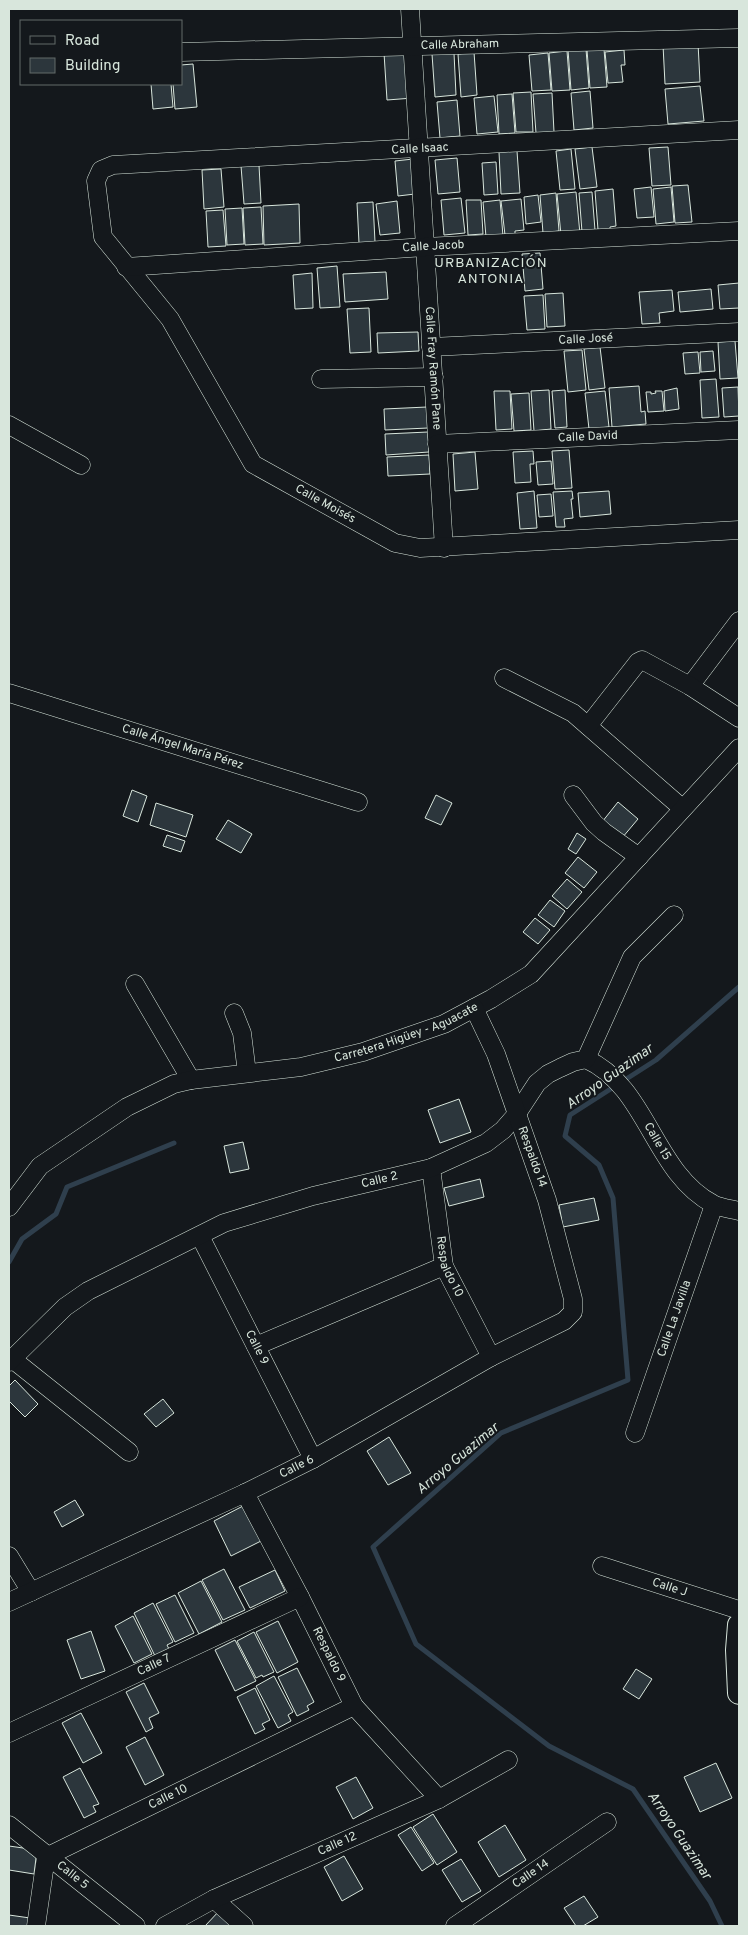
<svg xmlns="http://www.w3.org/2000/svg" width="748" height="1935" viewBox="0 0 748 1935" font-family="Overpass,sans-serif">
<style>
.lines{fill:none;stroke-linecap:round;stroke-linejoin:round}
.stream{stroke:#2f3f4d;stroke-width:5}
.building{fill:#2c363c;stroke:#d8e6dc}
.minor-casing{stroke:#d8e6dc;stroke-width:19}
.major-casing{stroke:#d8e6dc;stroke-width:24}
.minor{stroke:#14181c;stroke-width:18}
.major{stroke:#14181c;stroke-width:22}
.labels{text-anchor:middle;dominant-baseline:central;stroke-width:4;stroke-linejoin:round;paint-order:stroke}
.street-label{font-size:12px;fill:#d8e6dc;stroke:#14181c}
.neighbourhood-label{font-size:14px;letter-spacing:1px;fill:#d8e6dc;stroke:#14181c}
.water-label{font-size:14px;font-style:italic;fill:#d8e6dc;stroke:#14181c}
</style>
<rect width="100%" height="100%" fill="#14181c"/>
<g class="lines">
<!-- stream -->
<g class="stream">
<polyline points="9,1262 22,1239 56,1214 67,1187 174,1143"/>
<polyline points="722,1926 710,1901 633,1789 549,1746 416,1644 373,1547 501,1433 628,1380 613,1198 599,1165 565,1136 570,1115 656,1060 739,987"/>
</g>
</g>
<!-- building -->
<g class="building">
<polygon points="698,43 700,82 665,84 663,45"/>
<polygon points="586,49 589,88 571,90 568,50"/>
<polygon points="604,49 607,87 590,88 587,50"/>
<polygon points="624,50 625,65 621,65 623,82 608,83 605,52"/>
<polygon points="409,51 413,98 387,100 384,53"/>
<polygon points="567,51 570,90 552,91 549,53"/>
<polygon points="474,52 477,95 461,97 458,54"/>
<polygon points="454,53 456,95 435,97 432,54"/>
<polygon points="548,53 551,90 532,91 529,55"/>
<polygon points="193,64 197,107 175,109 173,84 181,84 181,65"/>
<polygon points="151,84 171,84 173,107 153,109"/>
<polygon points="700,86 704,121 668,124 665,89"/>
<polygon points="590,91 593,128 574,130 571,93"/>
<polygon points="531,92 533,132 516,132 513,93"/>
<polygon points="552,93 554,132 536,133 533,94"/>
<polygon points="512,94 515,133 499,134 497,95"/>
<polygon points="494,96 498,132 477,134 474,98"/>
<polygon points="457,100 460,136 440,138 437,102"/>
<polygon points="592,147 597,187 580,189 575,149"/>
<polygon points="668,147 671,185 652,186 649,148"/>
<polygon points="571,149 575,189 560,190 556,151"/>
<polygon points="517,151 520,193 501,194 499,152"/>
<polygon points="457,158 460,192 438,194 435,160"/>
<polygon points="413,159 415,194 398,196 395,161"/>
<polygon points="496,162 498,194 484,195 482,163"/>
<polygon points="259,165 261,203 244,204 241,166"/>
<polygon points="221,169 224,207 204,209 202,170"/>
<polygon points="688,185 692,222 675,223 672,186"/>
<polygon points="651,187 654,217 637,218 634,189"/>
<polygon points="671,187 674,222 656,224 653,189"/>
<polygon points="613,189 616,226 610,227 610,229 598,230 595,191"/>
<polygon points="576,192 580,234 561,235 557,194"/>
<polygon points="592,192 595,230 582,232 579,193"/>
<polygon points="556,193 559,231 543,233 540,195"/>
<polygon points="538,195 541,222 526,224 524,197"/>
<polygon points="461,198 465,233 444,235 441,200"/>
<polygon points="521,199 524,230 515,231 515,234 505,235 501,201"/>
<polygon points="466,200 481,200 483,234 468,235"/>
<polygon points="500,200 503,236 486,237 483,202"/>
<polygon points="397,201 400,233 380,235 376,204"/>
<polygon points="373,202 375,242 359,243 357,203"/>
<polygon points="299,204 300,243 264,245 263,206"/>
<polygon points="261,207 263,244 245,245 243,208"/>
<polygon points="242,208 244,244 227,245 225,209"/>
<polygon points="223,210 226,246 208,247 206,211"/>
<polygon points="540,253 543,289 525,291 522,254"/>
<polygon points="337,266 340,307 320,308 317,268"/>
<polygon points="386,272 388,299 345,302 343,274"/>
<polygon points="312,273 313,308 295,309 293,275"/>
<polygon points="739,283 739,308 720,309 718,285"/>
<polygon points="711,289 713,309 680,312 678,292"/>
<polygon points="672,290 674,311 659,313 660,323 642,324 639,292"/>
<polygon points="563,293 565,326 547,327 545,294"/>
<polygon points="543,295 545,329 527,330 524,296"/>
<polygon points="369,308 371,352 350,353 347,309"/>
<polygon points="418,332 419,351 378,353 377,333"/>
<polygon points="735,341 738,378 720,379 718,342"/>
<polygon points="600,347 605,388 589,390 584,349"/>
<polygon points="582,350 586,390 568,392 564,351"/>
<polygon points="713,351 715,371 701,372 700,352"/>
<polygon points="698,352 700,373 685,374 683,353"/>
<polygon points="716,379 719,417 702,418 700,380"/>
<polygon points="639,386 641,412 645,411 646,424 612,427 609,388"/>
<polygon points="738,387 739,416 724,417 722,388"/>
<polygon points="677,388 679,409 665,411 664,391"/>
<polygon points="549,390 551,429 534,431 531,391"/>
<polygon points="565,390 567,427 555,428 552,391"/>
<polygon points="494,391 510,391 512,429 496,430"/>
<polygon points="605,391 609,427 589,429 585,393"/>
<polygon points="655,391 662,391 664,411 648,412 646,392 651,392 651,394 656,393"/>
<polygon points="529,393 531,430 514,431 511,394"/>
<polygon points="427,407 428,428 385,430 384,409"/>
<polygon points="428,432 429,452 386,455 385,434"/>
<polygon points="569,450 572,488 555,489 552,451"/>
<polygon points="533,451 534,464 530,464 531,482 515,483 513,452"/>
<polygon points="475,452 478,489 455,491 453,454"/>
<polygon points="429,455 430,474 388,476 387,457"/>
<polygon points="551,461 553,484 538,485 536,462"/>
<polygon points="534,491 537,528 520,529 517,493"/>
<polygon points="572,491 573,499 571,499 573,518 564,519 565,527 556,527 553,492"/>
<polygon points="609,491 611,514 580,517 578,493"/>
<polygon points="551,494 553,516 539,517 537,495"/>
<polygon points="132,790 147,796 138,822 123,816"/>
<polygon points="436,795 452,803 441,825 425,818"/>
<polygon points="618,802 638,819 622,838 602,822"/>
<polygon points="156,803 193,815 186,837 150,825"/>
<polygon points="228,820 252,834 241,853 216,839"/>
<polygon points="577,833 586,839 576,854 568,849"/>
<polygon points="167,835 185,841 181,852 163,846"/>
<polygon points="578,857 597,872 584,888 565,873"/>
<polygon points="567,879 582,892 567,909 552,896"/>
<polygon points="550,900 565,911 554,927 538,915"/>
<polygon points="535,918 550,930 538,944 523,932"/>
<polygon points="459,1099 471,1132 440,1143 428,1110"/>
<polygon points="243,1142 249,1169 230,1173 224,1146"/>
<polygon points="480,1179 484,1197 449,1206 444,1188"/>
<polygon points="594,1198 599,1220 563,1227 559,1205"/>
<polygon points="15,1380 38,1404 25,1417 9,1401 9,1386"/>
<polygon points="163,1399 174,1413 156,1427 144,1414"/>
<polygon points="389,1437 411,1473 388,1485 367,1451"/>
<polygon points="75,1500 84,1515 62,1527 54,1512"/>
<polygon points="243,1506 261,1541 231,1556 214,1521"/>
<polygon points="224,1569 245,1610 223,1620 202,1580"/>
<polygon points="275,1570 285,1591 250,1608 239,1587"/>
<polygon points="201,1581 222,1622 199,1634 178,1593"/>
<polygon points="175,1595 194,1633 175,1642 156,1604"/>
<polygon points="153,1603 173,1642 167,1645 169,1649 155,1656 134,1613"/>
<polygon points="133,1616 152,1654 134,1663 115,1626"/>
<polygon points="278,1621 298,1662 277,1673 256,1632"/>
<polygon points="91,1631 105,1671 81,1679 67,1640"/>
<polygon points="254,1632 274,1672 263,1677 262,1675 256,1678 237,1641"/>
<polygon points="235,1640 256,1681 235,1691 215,1650"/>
<polygon points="297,1668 314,1702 307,1706 309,1710 297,1716 278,1677"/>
<polygon points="636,1669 652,1679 639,1699 623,1689"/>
<polygon points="274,1676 293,1712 288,1715 291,1721 278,1728 256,1686"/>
<polygon points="144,1683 159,1713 149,1718 153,1728 146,1732 126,1692"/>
<polygon points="255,1688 270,1720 262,1724 265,1729 255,1734 237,1697"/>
<polygon points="81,1713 102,1753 83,1763 62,1723"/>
<polygon points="145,1737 164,1775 145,1785 126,1747"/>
<polygon points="716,1763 732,1798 700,1812 684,1777"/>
<polygon points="80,1768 99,1804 93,1806 96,1812 84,1818 63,1777"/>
<polygon points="356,1777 373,1808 353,1819 336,1787"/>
<polygon points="433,1814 457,1852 437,1865 413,1827"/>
<polygon points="505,1825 526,1860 499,1877 478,1842"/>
<polygon points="411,1827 434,1863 422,1871 398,1835"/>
<polygon points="9,1846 37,1850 34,1874 9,1870"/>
<polygon points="344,1856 363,1889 342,1901 324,1867"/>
<polygon points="461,1859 481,1891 462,1902 442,1870"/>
<polygon points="584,1896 598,1917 583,1926 576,1926 564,1908"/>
<polygon points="220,1910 238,1926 205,1926"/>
<polygon points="9,1915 30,1918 29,1926 9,1926"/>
</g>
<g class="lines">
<!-- minor casing -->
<g class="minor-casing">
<g id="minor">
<path id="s1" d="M 410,9 L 444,548"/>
<path id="s2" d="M 181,52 L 739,38"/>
<path id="s3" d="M 739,130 L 113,165 L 101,170 L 96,181 L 103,237 L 170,319 L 253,464 L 395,543 L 420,548 L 739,530"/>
<path id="s4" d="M 126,267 L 425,247 L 739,231"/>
<path id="s5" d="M 431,347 L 739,332"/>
<polyline points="321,379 434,377"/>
<polyline points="9,425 81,465"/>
<path id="s6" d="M 437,444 L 739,430"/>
<polyline points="504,678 573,713 682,808"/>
<polyline points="690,686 739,621"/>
<path id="s7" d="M 9,693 L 358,802"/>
<polyline points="588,726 638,662 642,660 690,686 739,718"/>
<polyline points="573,795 594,823 604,832 639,857"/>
<polyline points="135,984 191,1080"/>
<polyline points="234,1013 242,1033 247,1073"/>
<path id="s8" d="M 586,1059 C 648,1087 653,1172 713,1204 C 721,1208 731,1209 739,1211"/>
<path id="s9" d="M 431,1168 L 444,1266 L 491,1357"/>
<path id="s10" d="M 9,1207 L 40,1166 L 127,1107 L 174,1084 L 191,1080 L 301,1067 L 363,1052 L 444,1024 L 491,999 L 531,974 L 739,748"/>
<path id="s11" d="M 200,1236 L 313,1459"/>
<polyline points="256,1346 444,1266"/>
<polyline points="11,1358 129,1452"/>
<path id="s12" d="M 9,1362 L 65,1307 L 88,1291 L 224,1223 L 313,1196 L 431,1168 L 486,1143 L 503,1130 L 516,1115 L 537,1083 L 548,1074 L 560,1068 L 573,1062 L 586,1059 L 632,957 L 674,915"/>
<path id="s13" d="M 635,1433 L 714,1205"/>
<path id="s14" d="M 245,1493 L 300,1597 L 354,1706 L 439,1799"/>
<polyline points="9,1556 31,1592"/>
<path id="s15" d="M 602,1566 L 739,1610"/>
<path id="s16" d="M 9,1602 L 245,1493 L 313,1459 L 491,1357 L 564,1321 L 573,1312 L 573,1299 L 547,1200 L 496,1054 L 474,1008"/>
<path id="s17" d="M 9,1733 L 300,1597"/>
<path id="s18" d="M 9,1825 L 136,1926"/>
<polyline points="214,1899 244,1926"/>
<path id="s19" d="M 36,1926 L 46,1857 L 354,1706"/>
<path id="s20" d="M 165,1926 L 214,1899 L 439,1799 L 508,1760"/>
<path id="s21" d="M 455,1926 L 607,1822"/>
</g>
</g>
<!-- major casing -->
<g class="major-casing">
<polyline id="major" points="739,1625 737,1650 739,1693"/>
</g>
<!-- minor -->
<use href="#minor" class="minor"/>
<!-- major -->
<use href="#major" class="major"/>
</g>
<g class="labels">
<!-- street labels -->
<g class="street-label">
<text stroke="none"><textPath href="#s2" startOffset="279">Calle Abraham</textPath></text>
<text transform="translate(420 149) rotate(-3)">Calle Isaac</text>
<text stroke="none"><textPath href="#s4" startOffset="308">Calle Jacob</textPath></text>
<text stroke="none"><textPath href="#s5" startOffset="155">Calle José</textPath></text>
<text stroke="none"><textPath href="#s1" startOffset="360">Calle Fray Ramón Pane</textPath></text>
<text stroke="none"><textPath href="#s6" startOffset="151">Calle David</textPath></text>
<text stroke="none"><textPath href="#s3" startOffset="1064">Calle Moisés</textPath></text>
<text stroke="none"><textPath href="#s7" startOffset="182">Calle Ángel María Pérez</textPath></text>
<text stroke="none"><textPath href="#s10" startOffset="448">Carretera Higüey - Aguacate</textPath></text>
<text stroke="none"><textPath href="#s8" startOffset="111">Calle 15</textPath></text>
<text transform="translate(532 1157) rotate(70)">Respaldo 14</text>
<text stroke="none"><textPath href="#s12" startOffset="420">Calle 2</textPath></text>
<text stroke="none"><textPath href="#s9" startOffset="101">Respaldo 10</textPath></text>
<text stroke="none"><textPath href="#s13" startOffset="121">Calle La Javilla</textPath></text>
<text stroke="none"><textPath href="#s11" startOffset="125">Calle 9</textPath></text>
<text stroke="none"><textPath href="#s16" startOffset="318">Calle 6</textPath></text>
<text stroke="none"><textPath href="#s15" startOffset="71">Calle J</textPath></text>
<text stroke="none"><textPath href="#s14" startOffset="182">Respaldo 9</textPath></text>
<text stroke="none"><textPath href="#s17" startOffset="160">Calle 7</textPath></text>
<text stroke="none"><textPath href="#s19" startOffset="206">Calle 10</textPath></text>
<text stroke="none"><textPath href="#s20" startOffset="191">Calle 12</textPath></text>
<text stroke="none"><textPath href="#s21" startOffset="92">Calle 14</textPath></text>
<text stroke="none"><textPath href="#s18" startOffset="81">Calle 5</textPath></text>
</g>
<!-- neighbourhood labels -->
<g class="neighbourhood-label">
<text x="491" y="263">URBANIZACIÓN<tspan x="491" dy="16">ANTONIA</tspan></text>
</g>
<!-- water labels -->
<g class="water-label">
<text transform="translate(610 1077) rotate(-35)">Arroyo Guazimar</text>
<text transform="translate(458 1459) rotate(-40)">Arroyo Guazimar</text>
<text transform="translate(679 1836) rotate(56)">Arroyo Guazimar</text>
</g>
</g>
<!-- border -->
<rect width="748" height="1935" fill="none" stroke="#d8e6dc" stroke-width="20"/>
<!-- legend -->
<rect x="20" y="20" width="162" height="65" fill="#14181c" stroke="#626a69"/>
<rect x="30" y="36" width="25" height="8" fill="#14181c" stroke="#626a69"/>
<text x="65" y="45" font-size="15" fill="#d8e6dc">Road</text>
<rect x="30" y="58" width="25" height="15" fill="#2c363c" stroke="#626a69"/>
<text x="65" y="70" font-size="15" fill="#d8e6dc">Building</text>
</svg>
